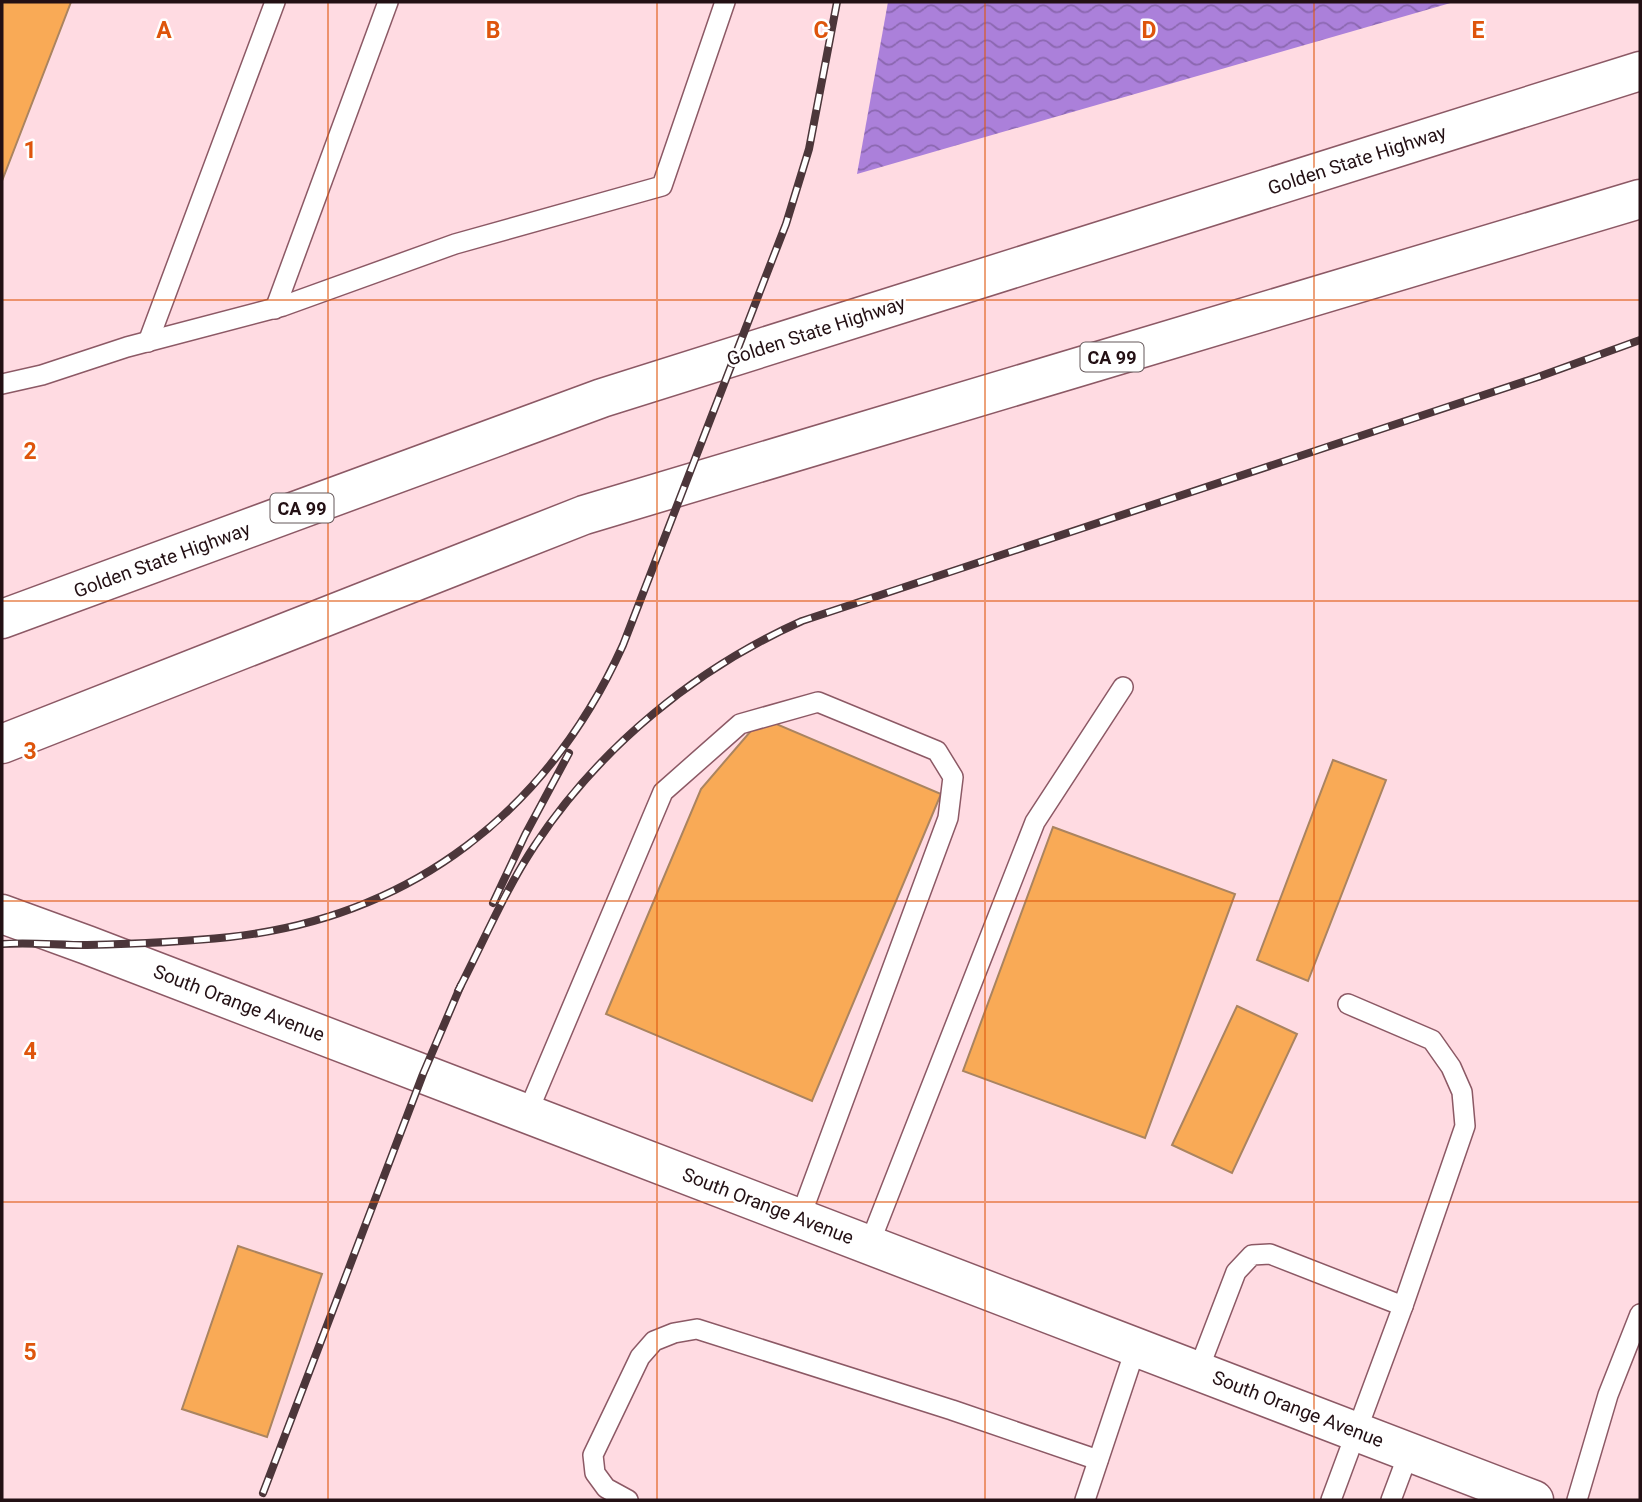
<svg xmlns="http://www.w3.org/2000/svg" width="1642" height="1502" viewBox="0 0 1642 1502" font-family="Roboto,sans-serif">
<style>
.water{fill:url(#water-waves)}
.building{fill:#f9aa56;stroke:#aa8460;stroke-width:2}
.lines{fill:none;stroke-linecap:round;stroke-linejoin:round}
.service-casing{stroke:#8c5965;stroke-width:22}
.minor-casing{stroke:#8c5965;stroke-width:41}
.motorway-casing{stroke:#8c5965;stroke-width:41}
.service{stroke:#fff;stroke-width:19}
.minor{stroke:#fff;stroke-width:38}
.motorway{stroke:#fff;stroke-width:38}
.rail-casing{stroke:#4c363a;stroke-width:8}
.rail{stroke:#fff;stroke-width:5;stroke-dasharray:16;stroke-linecap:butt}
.grid{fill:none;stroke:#de550c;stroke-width:2;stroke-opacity:0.55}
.labels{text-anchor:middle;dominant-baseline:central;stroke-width:5;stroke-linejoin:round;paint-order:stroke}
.shield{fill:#fff;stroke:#65585a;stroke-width:2}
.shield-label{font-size:18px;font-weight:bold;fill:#231014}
.street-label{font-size:19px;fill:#231014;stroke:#fff}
.grid-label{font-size:23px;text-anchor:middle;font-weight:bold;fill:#de550c;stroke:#fff;stroke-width:5;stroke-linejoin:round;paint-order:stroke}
</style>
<defs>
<pattern id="water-waves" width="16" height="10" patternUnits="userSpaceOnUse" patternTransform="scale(1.75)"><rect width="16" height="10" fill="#ab80da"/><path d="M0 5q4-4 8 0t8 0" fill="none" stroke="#8b67b0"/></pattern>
</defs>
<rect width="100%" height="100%" fill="#ffdbe2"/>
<!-- water -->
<polygon class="water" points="888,2 1454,2 857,174"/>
<!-- building -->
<g class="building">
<polygon points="2,2 71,2 2,181"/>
<polygon points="762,718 941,794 812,1101 606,1014 701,789"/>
<polygon points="1333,760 1386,780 1308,981 1257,960"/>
<polygon points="1053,827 1235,894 1145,1138 963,1071"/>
<polygon points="1237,1006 1297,1034 1232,1173 1172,1145"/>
<polygon points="238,1246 322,1274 267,1437 182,1409"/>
</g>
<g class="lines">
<!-- service casing -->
<g class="service-casing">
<g id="service">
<polyline points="275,309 388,2"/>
<polyline points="148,342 275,2"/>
<polyline points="2,384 42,375 127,347 283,306 455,244 662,186 725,2"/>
<polyline points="527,1114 663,792 740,724 818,702 937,751 953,777 948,818 800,1218"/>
<polyline points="869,1245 1035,822 1123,687"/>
<polyline points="1198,1371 1236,1272 1252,1255 1270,1254 1403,1306"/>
<polyline points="628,1500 606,1488 595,1473 593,1455 640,1357 654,1341 674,1333 697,1329 952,1410 1098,1460"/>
<polyline points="1085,1500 1136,1347"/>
<polyline points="1331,1500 1403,1306 1465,1126 1462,1092 1451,1067 1432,1040 1348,1004"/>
<polyline points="1391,1500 1409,1452"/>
<polyline points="1577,1500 1608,1395 1640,1314"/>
</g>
</g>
<!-- minor casing -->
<g class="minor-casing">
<polyline id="minor" points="2,914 87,945 1534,1500"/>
</g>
<!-- motorway casing -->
<g class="motorway-casing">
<g id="motorway">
<polyline points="2,619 602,398 1640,71"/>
<polyline points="2,744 584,515 1640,199"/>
</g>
</g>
<!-- service -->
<use href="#service" class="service"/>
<!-- minor -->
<use href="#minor" class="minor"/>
<!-- motorway -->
<use href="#motorway" class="motorway"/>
<!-- rail casing -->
<g class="rail-casing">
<g id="rail">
<polyline points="493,903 525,835 569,753"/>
<path d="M 2,944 C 30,942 58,945 87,945 C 134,944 182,942 230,937 C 412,917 548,811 623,645 L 786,224 L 809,149 L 837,2"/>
<path d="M 458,991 C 483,943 505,890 535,845 C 600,747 695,669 802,621 L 1538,377 L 1640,340"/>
<polyline points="263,1493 423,1074 461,985"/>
</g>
</g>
<!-- rail -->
<use href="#rail" class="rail"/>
</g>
<!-- grid -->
<path class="grid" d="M 328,2 L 328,1500M 657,2 L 657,1500M 985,2 L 985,1500M 1314,2 L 1314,1500M 2,300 L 1640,300M 2,601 L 1640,601M 2,901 L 1640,901M 2,1202 L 1640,1202"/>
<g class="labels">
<!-- shield labels -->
<g class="shield">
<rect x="1080.5" y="342.5" width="63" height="29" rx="5"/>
<rect x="270.5" y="493.5" width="63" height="29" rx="5"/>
</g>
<g class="shield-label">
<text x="1112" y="357">CA 99</text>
<text x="302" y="508">CA 99</text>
</g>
<!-- street labels -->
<g class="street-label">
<text transform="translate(1357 160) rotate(-18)">Golden State Highway</text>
<text transform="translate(816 331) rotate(-18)">Golden State Highway</text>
<text transform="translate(162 560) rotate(-20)">Golden State Highway</text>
<text transform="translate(239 1003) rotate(21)">South Orange Avenue</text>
<text transform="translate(768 1206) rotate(21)">South Orange Avenue</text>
<text transform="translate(1298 1409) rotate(21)">South Orange Avenue</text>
</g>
</g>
<g class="grid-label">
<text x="164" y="38">A</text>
<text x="493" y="38">B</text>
<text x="821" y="38">C</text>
<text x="1149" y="38">D</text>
<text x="1478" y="38">E</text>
<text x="30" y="158">1</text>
<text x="30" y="459">2</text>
<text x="30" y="759">3</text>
<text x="30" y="1059">4</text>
<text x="30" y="1360">5</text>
</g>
<!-- border -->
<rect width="1642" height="1502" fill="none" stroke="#231014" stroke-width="7"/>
</svg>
